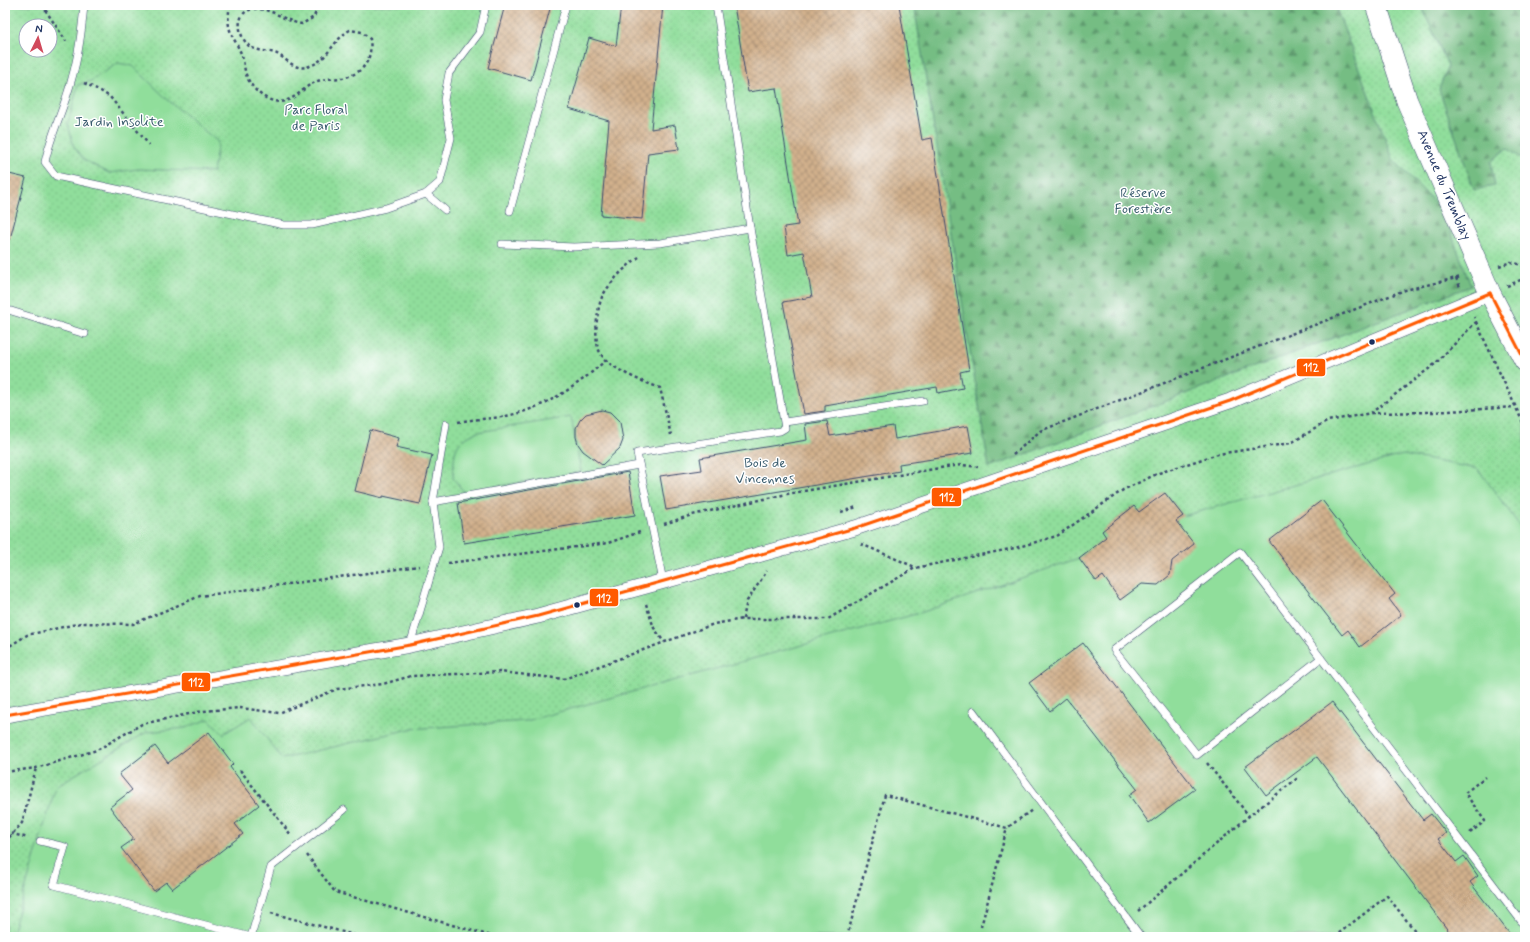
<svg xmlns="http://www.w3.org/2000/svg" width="1530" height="942" viewBox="0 0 1530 942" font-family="Mynerve,sans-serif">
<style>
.grass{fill:url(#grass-dots);stroke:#56867c;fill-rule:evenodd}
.forest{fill:url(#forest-firs);stroke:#487670}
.garden{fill:#90de9b;stroke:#56867c}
.building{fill:url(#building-cross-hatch)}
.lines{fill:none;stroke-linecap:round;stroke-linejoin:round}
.lane-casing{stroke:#3b4a6d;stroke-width:8}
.street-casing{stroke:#3b4a6d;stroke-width:16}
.secondary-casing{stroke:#3b4a6d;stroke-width:22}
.path{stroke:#3b4a6d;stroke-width:2.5;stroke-dasharray:3 3;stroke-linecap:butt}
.lane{stroke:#fff;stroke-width:7}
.street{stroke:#fff;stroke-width:15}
.secondary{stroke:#fff;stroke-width:21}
.bus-1-casing{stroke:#fff;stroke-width:6}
.bus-1{stroke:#ff5a00;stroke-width:3}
.bus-dot{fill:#1b2f5e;stroke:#fff;stroke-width:1.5}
.labels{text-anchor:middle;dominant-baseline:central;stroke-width:3;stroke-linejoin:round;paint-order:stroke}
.park-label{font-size:14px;fill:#385b6d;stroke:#fff}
.street-label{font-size:14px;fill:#1b2f5e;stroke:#fff}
.line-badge{stroke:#fff;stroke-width:1.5}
.badge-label{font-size:11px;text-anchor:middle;font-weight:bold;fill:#fff}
</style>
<defs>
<pattern id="grass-dots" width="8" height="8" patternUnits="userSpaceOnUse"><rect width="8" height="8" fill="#90de9b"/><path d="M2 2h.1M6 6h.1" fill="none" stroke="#7cbf88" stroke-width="1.8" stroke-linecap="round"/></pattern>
<pattern id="forest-firs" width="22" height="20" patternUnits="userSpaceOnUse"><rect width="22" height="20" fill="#74bd83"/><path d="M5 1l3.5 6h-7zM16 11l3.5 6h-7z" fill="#5e9a6e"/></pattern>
<pattern id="building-cross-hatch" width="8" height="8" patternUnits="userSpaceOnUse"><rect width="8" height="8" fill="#d1b08c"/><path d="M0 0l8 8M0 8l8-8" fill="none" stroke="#a99076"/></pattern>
</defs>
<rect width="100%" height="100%" fill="#fff"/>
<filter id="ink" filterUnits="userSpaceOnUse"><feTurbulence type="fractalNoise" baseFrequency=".025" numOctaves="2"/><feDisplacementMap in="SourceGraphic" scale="8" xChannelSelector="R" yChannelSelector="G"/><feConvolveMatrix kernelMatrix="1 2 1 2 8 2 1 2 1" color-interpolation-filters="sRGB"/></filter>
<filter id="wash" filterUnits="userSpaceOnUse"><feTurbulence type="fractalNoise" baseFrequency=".012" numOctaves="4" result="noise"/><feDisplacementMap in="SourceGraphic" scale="16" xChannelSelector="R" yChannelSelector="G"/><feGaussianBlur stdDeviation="0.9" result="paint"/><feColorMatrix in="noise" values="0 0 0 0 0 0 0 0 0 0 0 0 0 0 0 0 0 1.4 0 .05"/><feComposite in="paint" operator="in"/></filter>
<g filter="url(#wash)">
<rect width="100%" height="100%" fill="#f0e1c3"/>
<!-- grass -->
<path class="grass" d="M 5,5 L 1525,5 L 1525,937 L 5,937 ZM 26,26 L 50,26 L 50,50 L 26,50 Z"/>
<!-- forest -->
<g class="forest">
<polygon points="914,5 1335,5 1393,159 1443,211 1471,286 989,468"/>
<polygon points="1421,5 1525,5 1525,161 1507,148 1491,162 1495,186 1474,190 1439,89 1448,66"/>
</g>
<!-- garden -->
<g class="garden">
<polygon points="118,63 133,66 169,101 218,142 213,172 138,169 109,173 84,160 74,147 68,124 78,85 91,81"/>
<path d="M 571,417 L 581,472 L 464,492 L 453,478 C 455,453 451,442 478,432 Z"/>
<polygon points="1403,455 1478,469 1525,533 1525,937 11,937 56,786 147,732 185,728 209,719 223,734 251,717 282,759 410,729 526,721 923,612 1079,558 1106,537 1102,531 1134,506 1139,512 1165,493 1183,516"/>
</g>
<g id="blocks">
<!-- building -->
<g class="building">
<polygon points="505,5 551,5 531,80 488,68"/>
<polygon points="621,5 663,5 651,129 675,125 679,149 648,153 642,219 601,215 609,121 569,109 589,38 616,46"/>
<polygon points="734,5 899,5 922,140 932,138 969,370 960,372 963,388 938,393 937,387 825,406 825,411 804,414 783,302 812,297 804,252 788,255 784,227 798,225 776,88 748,92"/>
<polygon points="5,173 26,178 10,239 5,238"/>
<polygon points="602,410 610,412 620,422 623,440 620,448 602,465 583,451 578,444 576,437 576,428 580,420 586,414"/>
<polygon points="827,421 830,436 893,426 895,439 968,426 973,453 899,464 900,471 666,510 660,476 702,470 700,458 807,440 805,424"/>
<polygon points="370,430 399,438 396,447 432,455 420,504 383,496 383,498 355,491"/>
<polygon points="628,472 635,515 464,543 458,503"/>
<polygon points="1165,493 1183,516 1176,521 1194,544 1172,561 1170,575 1158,585 1142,584 1120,600 1103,576 1096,581 1079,558 1106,537 1102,531 1134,506 1139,512"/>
<polygon points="1322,500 1395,594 1389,599 1401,615 1360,647 1348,630 1342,635 1269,541"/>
<polygon points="1083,643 1195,789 1149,823 1129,795 1137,789 1066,698 1050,711 1029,683"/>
<polygon points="1332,702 1423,820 1431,814 1446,833 1438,839 1456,862 1464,856 1478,876 1470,882 1512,937 1453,937 1317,757 1266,795 1245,767"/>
<polygon points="209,732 233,764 230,767 259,805 235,824 243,834 172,889 166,882 154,891 121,848 134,839 110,807 132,790 119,774 155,746 168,763"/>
</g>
</g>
</g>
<g filter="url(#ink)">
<use href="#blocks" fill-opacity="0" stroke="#3b4a6d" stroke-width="1"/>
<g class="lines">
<!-- lane casing -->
<g class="lane-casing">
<g id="lane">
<path d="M 84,5 C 82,29 79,54 72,78 C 65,107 51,133 45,162 L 56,176 L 284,225 L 312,225 L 386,208 L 426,194 L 440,182 L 451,138 L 444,100 L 449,73 L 480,32 L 486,5"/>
<polyline points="426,194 445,210"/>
<polyline points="510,211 566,5"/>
<polyline points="502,244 574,247 660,243 750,228"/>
<polyline points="5,309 85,334"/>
<polyline points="785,422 923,401"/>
<polyline points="433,502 639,465"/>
<polyline points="663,581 637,453 780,431 785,428 750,228 716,5"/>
<polyline points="410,645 439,547 433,502 446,424"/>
<path d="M 1321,658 L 1197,755 L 1114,650 L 1240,552 C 1335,676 1430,801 1525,926"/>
<polyline points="973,711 1141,937"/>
<polyline points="40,841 65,847 54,885 251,937"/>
<polyline points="251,937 271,867 344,810"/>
</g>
</g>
<!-- street casing -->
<g class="street-casing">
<polyline id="street" points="5,715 410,645 538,616 855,528 1230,401 1490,293"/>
</g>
<!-- secondary casing -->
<g class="secondary-casing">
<polyline id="secondary" points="1376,5 1407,101 1490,293 1525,361"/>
</g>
<!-- path -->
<g class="path">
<polyline points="42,5 66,41"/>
<path d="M 230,5 C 225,33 233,33 242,56 C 244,63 244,70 247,77 C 254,93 273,108 290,99 C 299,95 306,86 315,82 C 323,78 334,79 342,78 C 363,74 373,60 370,39 L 362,32 L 350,30 C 333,39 327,63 306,67 C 294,70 287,59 277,54 C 268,50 255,52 248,45 C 237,34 235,12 253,9 C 272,7 285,22 302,24 L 314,17 L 318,5"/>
<polyline points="84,83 99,90 110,97 149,145"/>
<path d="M 639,257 C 625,267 612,280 603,295 C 597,306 593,341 600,352 C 608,369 644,382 660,388 L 671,435"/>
<polyline points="1499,266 1511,262 1525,266"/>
<polyline points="1456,278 1460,287"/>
<polyline points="1507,286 1525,278"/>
<polyline points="1476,322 1525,427"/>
<polyline points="1371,413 1432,412 1514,407"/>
<path d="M 458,422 C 473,419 487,419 501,417 C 543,410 576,387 606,360"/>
<polyline points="1013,455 1040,431 1405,290 1461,277"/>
<polyline points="841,512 857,507"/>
<polyline points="664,524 692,515 787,494 946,467 962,465 978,467"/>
<polyline points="861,544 915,567"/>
<polyline points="448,563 608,543 640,532"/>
<polyline points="646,604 654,628 664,642"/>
<polyline points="743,619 747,601 767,571"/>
<polyline points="5,649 27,635 81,623 133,624 200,596 419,566"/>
<polyline points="1207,763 1249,816"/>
<polyline points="240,770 291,835"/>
<polyline points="5,772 36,768 97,750 142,724 203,711 240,708 279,713 337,689 383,684 411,676 500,672 564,679 714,624 743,619 828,619 915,568 1015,548 1057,536 1123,490 1159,473 1218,454 1291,443 1328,421 1371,413 1435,364 1476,322 1474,317"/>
<polyline points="5,832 28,838"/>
<polyline points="1470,833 1485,821 1465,793 1485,777"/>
<polyline points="5,842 22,823 36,768"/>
<polyline points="307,855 335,892 495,937"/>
<polyline points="1138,911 1249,816 1299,777"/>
<polyline points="271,913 362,937"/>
<polyline points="981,927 1007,828"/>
<polyline points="847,937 885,795 1007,828 1032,810"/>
<polyline points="1334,937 1387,896 1420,937"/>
</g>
<!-- lane -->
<use href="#lane" class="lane"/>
<!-- street -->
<use href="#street" class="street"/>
<!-- secondary -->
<use href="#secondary" class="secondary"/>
<!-- bus-1 casing -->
<g class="bus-1-casing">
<g id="bus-1">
<polyline points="1490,293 1525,361"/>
<polyline points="5,715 410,645 538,616 855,528 1230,401 1490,293"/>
</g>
</g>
<!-- bus-1 -->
<use href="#bus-1" class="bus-1"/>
</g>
</g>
<!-- markers -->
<g class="bus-dot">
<circle cx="1372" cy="342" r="3.5"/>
<circle cx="577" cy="605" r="3.5"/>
</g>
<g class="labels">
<!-- park labels -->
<g class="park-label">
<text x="316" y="110">Parc Floral<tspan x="316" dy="16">de Paris</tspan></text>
<text x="119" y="122">Jardin Insolite</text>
<text x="1143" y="193">Réserve<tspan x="1143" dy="16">Forestière</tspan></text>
<text x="765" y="463">Bois de<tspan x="765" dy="16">Vincennes</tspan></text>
</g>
<!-- street labels -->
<g class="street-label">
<text transform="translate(1444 185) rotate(67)">Avenue du Tremblay</text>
</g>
</g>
<g class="line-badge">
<rect x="1296" y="358" width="30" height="19" rx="4" fill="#ff5a00"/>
<rect x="931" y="487" width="31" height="20" rx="4" fill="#ff5a00"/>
<rect x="589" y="588" width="30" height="19" rx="4" fill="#ff5a00"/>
<rect x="181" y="672" width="30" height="20" rx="4" fill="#ff5a00"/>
</g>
<g class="badge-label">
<text x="1311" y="371">112</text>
<text x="947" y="501">112</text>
<text x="604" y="602">112</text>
<text x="196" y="686">112</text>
</g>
<!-- margin -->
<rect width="1530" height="942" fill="none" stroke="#fff" stroke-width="20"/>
<!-- north arrow -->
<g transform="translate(38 38) rotate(5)"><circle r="19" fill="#ffffff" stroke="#a4acbf"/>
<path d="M0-3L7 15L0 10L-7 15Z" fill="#d1495b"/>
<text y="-6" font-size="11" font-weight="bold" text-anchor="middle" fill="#1b2f5e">N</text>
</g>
</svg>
